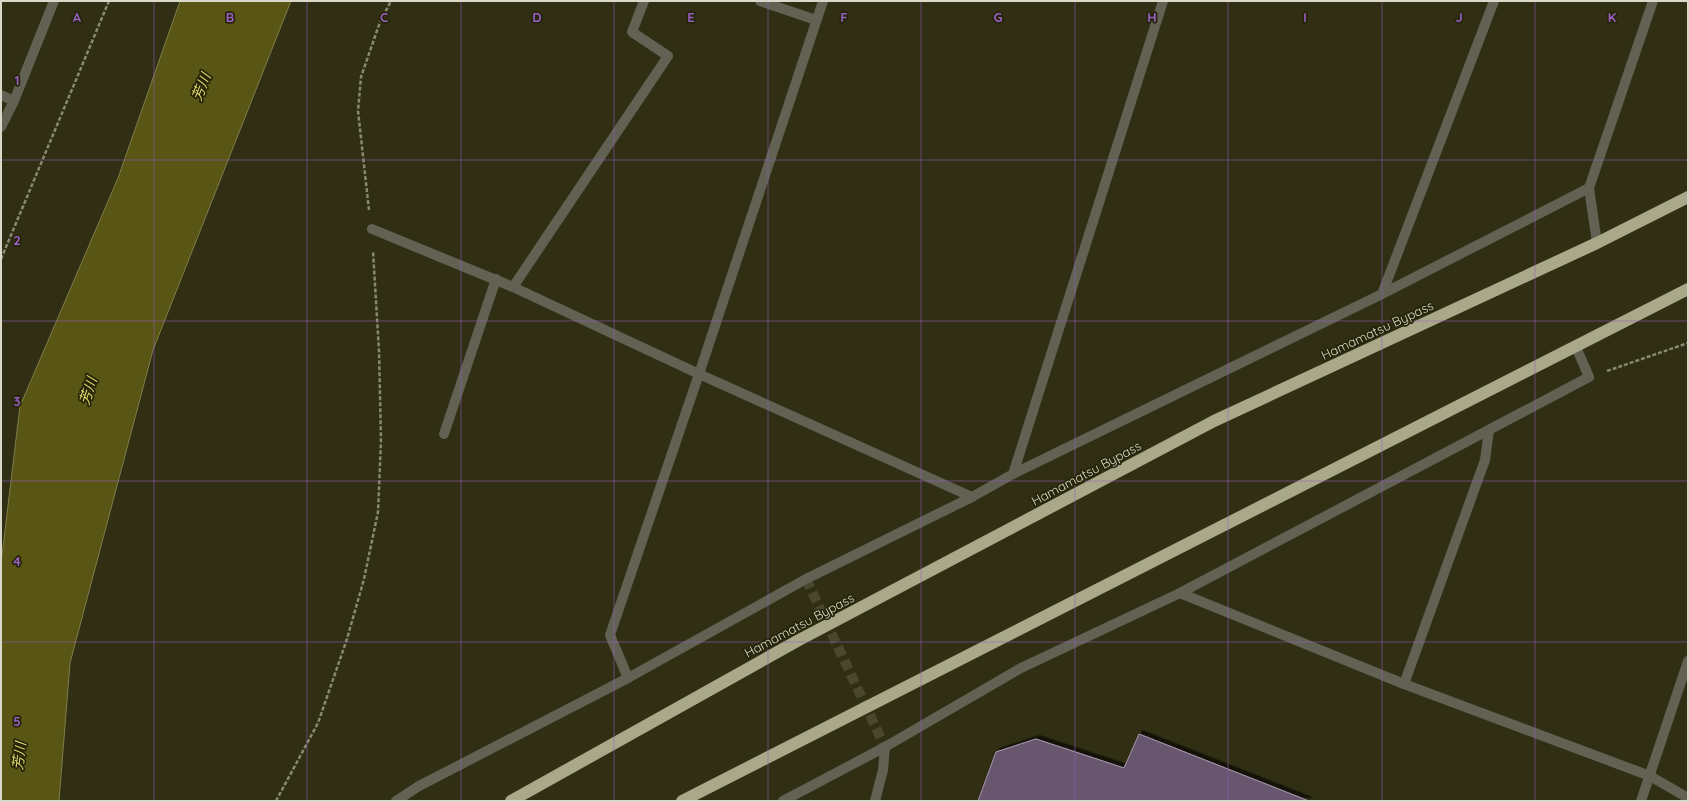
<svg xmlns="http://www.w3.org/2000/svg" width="1689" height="802" viewBox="0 0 1689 802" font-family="Quicksand,'Noto Sans JP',sans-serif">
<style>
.water{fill:#595515;stroke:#7f7d4b}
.building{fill:#68566e;stroke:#a996af;filter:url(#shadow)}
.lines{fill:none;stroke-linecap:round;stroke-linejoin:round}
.minor-tunnel{stroke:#49482e;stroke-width:10;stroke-dasharray:10 5;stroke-linecap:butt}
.path{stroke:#898873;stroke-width:2.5;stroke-dasharray:4 2;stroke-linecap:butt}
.minor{stroke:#616154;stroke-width:10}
.highway{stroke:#a9a889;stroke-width:12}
.grid{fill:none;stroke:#9760c2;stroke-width:1;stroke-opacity:0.55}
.labels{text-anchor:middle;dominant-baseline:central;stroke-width:3.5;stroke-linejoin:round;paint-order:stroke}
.street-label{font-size:13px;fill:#d9d9c9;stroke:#262409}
.water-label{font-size:14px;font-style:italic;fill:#e1db6c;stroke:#262409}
.grid-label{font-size:13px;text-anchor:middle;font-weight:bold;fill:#9760c2;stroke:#262409;stroke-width:3.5;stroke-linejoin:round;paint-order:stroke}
</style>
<defs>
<filter id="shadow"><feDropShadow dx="3.5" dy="-3.5" stdDeviation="0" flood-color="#0009"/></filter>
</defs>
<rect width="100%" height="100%" fill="#302e13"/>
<!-- water -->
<polygon class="water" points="180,1 291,1 153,350 70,663 59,801 1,801 1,564 20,406 118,178"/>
<!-- building -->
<polygon class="building" points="1139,734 1309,801 978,801 996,752 1036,739 1124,768"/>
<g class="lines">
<!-- minor-tunnel -->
<polyline class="minor-tunnel" points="806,579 885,747"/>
<!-- path -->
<g class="path">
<polyline points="369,210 358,111 361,77 380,22 391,1"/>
<polyline points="1,259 109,1"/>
<polyline points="1607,371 1688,343"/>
<polyline points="276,801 318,723 347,639 364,579 378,512 381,441 379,351 373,251"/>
</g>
<!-- minor -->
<g class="minor">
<polyline points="760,1 816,20"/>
<polyline points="1,95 14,101"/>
<polyline points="1,127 14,101 54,1"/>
<polyline points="372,229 513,287 699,374 972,497"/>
<polyline points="1597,243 1589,188 1653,1"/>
<polyline points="513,287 668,56 632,32 644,1"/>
<polyline points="1382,294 1494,1"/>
<polyline points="444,434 496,279"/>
<polyline points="1013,474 1163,1"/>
<polyline points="1180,593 1404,684 1650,776 1688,798"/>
<polyline points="628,678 610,635 699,374 823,1"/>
<polyline points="1404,684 1485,460 1489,430"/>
<polyline points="396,801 419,786 628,678 806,579 972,497 1013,474 1382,294 1589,188"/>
<polyline points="783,801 885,747 1021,668 1180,593 1589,377 1576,347"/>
<polyline points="875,801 883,770 885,747"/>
<polyline points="1641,801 1688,661"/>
</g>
<!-- highway -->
<g class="highway">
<polyline points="511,801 799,640 1214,421 1597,243 1688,197"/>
<polyline points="682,801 1688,289"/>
</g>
</g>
<!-- grid -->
<path class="grid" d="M 154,1 L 154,801M 307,1 L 307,801M 461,1 L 461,801M 614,1 L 614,801M 768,1 L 768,801M 921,1 L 921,801M 1075,1 L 1075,801M 1228,1 L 1228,801M 1382,1 L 1382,801M 1535,1 L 1535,801M 1,160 L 1688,160M 1,321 L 1688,321M 1,481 L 1688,481M 1,642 L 1688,642"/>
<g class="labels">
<!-- street labels -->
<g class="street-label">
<text transform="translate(1377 330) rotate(-25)">Hamamatsu Bypass</text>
<text transform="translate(1086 473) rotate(-28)">Hamamatsu Bypass</text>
<text transform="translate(799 625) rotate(-28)">Hamamatsu Bypass</text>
</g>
<!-- water labels -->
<g class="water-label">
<text transform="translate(201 87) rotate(-68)">芳川</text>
<text transform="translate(88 391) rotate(-72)">芳川</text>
<text transform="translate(19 756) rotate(-83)">芳川</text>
</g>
</g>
<g class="grid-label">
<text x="77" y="22">A</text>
<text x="230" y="22">B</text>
<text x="384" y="22">C</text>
<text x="537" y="22">D</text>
<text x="691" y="22">E</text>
<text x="844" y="22">F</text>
<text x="998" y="22">G</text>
<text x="1152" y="22">H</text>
<text x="1305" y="22">I</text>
<text x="1459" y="22">J</text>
<text x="1612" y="22">K</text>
<text x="17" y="85">1</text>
<text x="17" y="245">2</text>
<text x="17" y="406">3</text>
<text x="17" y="566">4</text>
<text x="17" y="726">5</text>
</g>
<!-- border -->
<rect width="1689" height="802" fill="none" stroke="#d9d9c9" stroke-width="4"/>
</svg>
